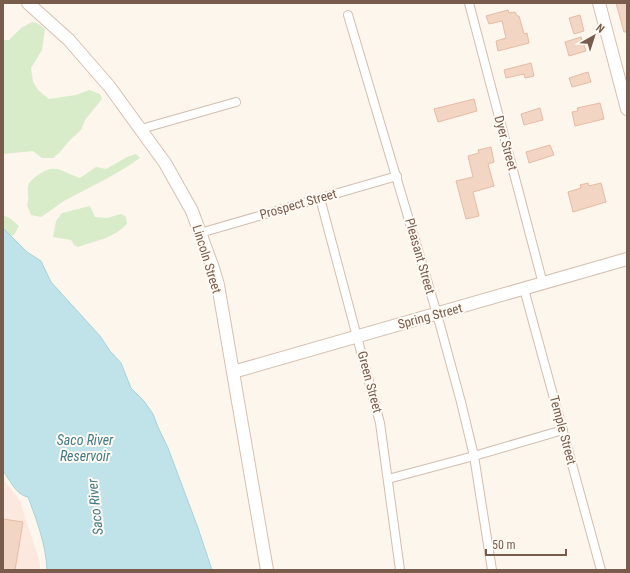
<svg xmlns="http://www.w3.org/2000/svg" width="630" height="573" viewBox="0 0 630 573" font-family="'Roboto Condensed',sans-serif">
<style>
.commercial{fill:#fde8e0}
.green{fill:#d8ecc9}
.water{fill:#bfe3e8;stroke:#a5d3da}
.building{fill:#f3d5c3;stroke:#e6bba3}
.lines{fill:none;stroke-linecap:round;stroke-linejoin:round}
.street-casing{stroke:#d1beb0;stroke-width:10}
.secondary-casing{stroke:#d6c0b0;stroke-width:14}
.street{stroke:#fff;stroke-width:8}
.secondary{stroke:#fff;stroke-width:12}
.labels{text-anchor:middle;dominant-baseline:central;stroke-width:4;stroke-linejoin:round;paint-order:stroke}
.street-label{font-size:13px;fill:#7a5c4d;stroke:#fffaf3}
.water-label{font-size:14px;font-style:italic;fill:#437c86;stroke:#fffaf3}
</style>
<rect width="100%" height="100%" fill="#fdf6ec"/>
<!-- commercial -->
<polygon class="commercial" points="3,479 20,501 40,563 40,570 3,570"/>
<!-- green -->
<g class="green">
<polygon points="32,22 37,23 45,29 42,50 31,68 33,82 38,90 49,99 76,95 89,90 100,94 102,99 85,120 81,130 69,141 60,152 53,158 42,158 33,151 3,154 3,40 9,40 21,28"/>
<path d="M 136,154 L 140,158 C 116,175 90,187 64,201 C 56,206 49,212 41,217 L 31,215 L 27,205 C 30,196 27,194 28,187 C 29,181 34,178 38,175 C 56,162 62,172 80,178 L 96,167 L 106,169 L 127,157 Z"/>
<path d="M 90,206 L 95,217 L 107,218 L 121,214 L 126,217 L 127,224 C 112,239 98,240 78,247 L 74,245 L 71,240 L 53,237 L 56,221 L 62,213 Z"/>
<polygon points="3,215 11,219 19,226 14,235 3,238"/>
</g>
<!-- water -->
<path class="water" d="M 3,228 L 27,252 L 41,261 L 51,282 L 100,336 L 110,351 L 121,363 L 131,388 L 144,401 L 153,414 L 158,427 L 168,448 L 198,528 L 212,570 L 47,570 C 46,545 37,521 28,497 C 16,495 10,480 3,471 Z"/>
<!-- building -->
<g class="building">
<polygon points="616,3 627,3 627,32 624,32"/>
<polygon points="508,10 509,13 515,12 517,16 519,16 524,34 527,33 529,43 498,51 496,41 506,38 502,21 489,24 486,16"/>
<polygon points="580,15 584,31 574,34 569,18"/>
<polygon points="581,37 586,51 569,56 565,42"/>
<polygon points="531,63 534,76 525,78 524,74 506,78 504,70"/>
<polygon points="588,72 591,82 572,87 569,78"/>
<polygon points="474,99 477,111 438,122 434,109"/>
<polygon points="600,103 604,119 575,126 572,112 578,111 577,108"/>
<polygon points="540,108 543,120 524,125 521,114"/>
<polygon points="550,145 554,155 529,163 526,152"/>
<polygon points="491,147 494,162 488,164 494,186 473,192 479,216 466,219 456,181 473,177 468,156 479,153 478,150"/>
<polygon points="588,183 589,186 601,183 606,202 573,212 568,192 581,188 580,185"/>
<polygon points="3,519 23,522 15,570 3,570"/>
</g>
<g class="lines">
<!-- street casing -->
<g class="street-casing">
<g id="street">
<polyline points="469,3 543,284"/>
<polyline points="348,15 437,314 461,402 474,456 492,570"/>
<polyline points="141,129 236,102"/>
<polyline points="320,198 380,423 400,570"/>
<polyline points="200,233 397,176"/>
<polyline points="524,289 601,570"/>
<polyline points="388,479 474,456 563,430"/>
</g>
</g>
<!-- secondary casing -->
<g class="secondary-casing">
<g id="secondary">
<polyline points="28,3 69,40 82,55 109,86 165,163 192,211 213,268 218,285 267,570"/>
<polyline points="599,3 627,109"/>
<polyline points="233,372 627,259"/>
</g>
</g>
<!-- street -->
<use href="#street" class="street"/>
<!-- secondary -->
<use href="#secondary" class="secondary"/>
</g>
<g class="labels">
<!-- street labels -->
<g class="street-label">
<text transform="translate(506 143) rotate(75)">Dyer Street</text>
<text transform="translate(298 204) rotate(-16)">Prospect Street</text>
<text transform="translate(420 256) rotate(74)">Pleasant Street</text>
<text transform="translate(207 259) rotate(73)">Lincoln Street</text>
<text transform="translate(430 316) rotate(-15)">Spring Street</text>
<text transform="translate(370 382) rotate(75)">Green Street</text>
<text transform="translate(563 430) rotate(75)">Temple Street</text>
</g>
<!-- water labels -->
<g class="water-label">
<text x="85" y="440">Saco River<tspan x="85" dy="16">Reservoir</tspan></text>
<text transform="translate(95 507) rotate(-96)">Saco River</text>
</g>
</g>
<!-- border -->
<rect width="630" height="573" fill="none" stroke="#7a5c4d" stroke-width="8"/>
<!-- north arrow -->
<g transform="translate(594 36) rotate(39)" stroke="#fffaf3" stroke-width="3" paint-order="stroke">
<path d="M0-3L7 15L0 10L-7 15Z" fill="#7a5c4d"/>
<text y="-6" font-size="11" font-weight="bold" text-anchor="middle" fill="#7a5c4d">N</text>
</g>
<!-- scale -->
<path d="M486 549v6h80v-6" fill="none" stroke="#7a5c4d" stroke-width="2"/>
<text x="492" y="549" font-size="12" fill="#7a5c4d" stroke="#fffaf3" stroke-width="3" paint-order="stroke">50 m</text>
</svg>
